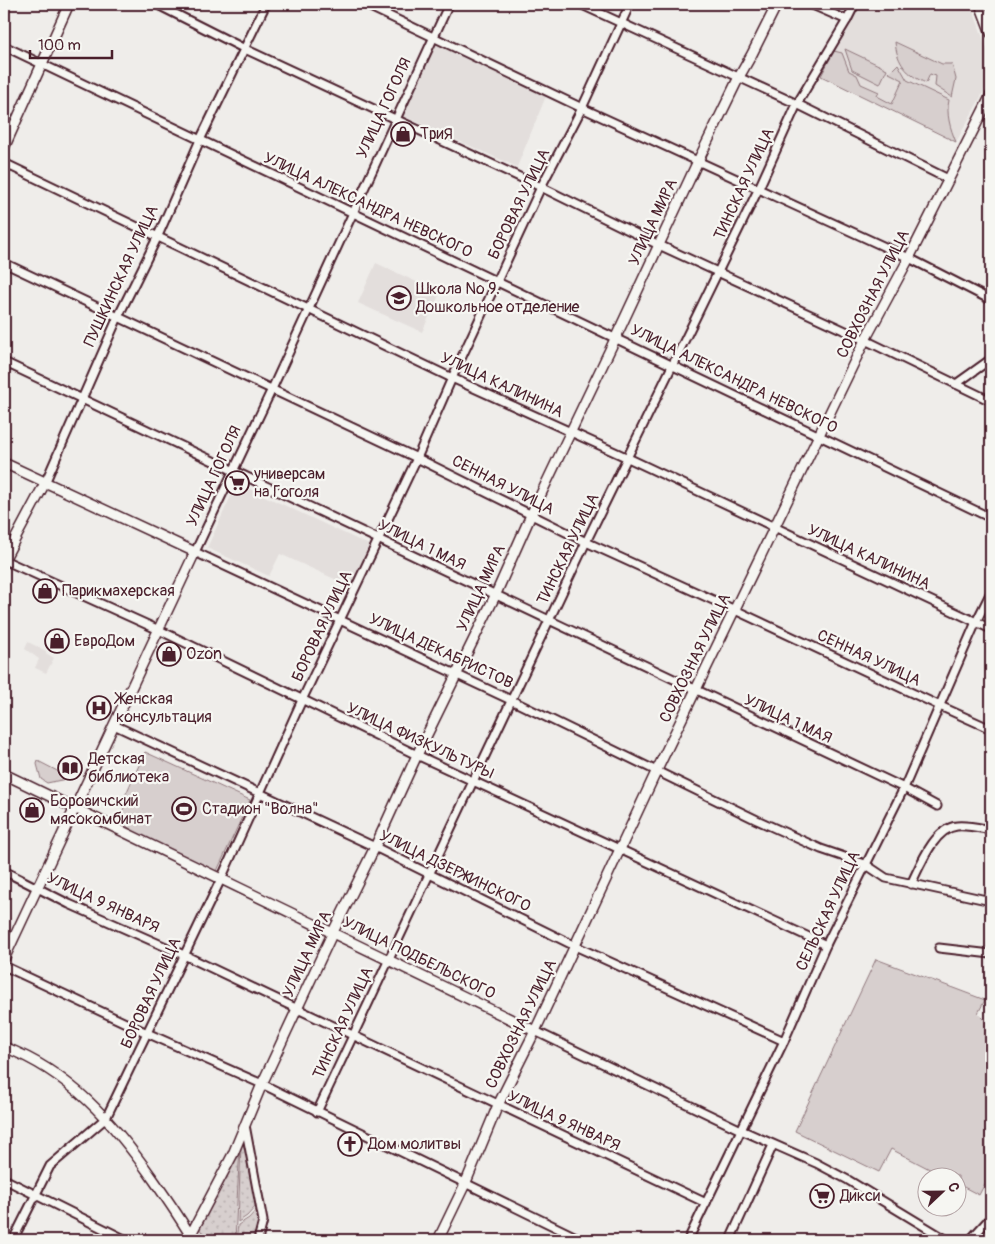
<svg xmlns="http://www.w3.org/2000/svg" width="995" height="1244" viewBox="0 0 995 1244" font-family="Pangolin,sans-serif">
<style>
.built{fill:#e3dedc}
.green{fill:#d7cfce;stroke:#90777c}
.park{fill:url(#park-dots);stroke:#90777c}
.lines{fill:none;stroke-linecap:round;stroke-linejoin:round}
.minor-casing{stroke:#4a1f2b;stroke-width:11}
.major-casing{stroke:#4a1f2b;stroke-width:12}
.minor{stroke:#f6f6f2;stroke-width:7}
.major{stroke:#f6f6f2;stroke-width:9}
.labels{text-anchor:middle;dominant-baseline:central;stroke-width:4.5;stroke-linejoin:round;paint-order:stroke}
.street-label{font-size:16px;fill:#4a1f2b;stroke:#f6f6f2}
.poi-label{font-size:16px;fill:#4a1f2b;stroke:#f6f6f2;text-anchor:start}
</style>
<defs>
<pattern id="park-dots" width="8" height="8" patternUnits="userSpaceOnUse" patternTransform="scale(1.25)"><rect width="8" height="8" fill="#d7cfce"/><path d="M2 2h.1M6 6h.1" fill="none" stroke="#bab1b1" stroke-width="1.8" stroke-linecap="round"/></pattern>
</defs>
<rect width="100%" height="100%" fill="#efedea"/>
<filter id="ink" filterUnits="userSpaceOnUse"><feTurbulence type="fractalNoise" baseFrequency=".02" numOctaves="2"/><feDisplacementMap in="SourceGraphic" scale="10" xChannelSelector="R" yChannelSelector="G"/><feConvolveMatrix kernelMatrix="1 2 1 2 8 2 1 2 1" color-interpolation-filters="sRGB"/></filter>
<g filter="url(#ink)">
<!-- built -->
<g class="built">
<polygon points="857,4 971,4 989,55 987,86 956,142 821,76"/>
<polygon points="435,42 546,96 517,167 401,115"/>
<polygon points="376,263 440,293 422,332 358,303"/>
<polygon points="237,483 369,545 350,586 280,554 269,576 207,548"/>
<polygon points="28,642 46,651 46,653 54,658 46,673 35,668 39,659 25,649"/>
</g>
<!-- green -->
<g class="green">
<path d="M 895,42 L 942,64 L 952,64 L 956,79 L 952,97 L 935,86 L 936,76 L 930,74 L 926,83 C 907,75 897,63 895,42 Z"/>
<polygon points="845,49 887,69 880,84 852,70"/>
<path d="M 834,51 L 842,53 L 849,71 L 857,75 L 861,84 L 879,92 L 877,96 L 892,104 L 903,80 L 889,73 L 898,64 L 907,80 L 949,100 C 946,114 950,128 956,142 L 821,76 Z"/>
<path d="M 145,752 L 250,800 L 216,873 C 185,858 142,841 118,819 L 129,798 L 125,796 Z"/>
<polygon points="38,761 67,776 66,779 47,783 41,779 37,764"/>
<polygon points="876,959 985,1000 978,1013 991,1026 991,1172 979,1195 958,1184 958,1176 943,1176 891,1149 879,1172 795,1131"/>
</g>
<!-- park -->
<g class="park">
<polygon points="243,1141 256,1206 247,1216 238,1222 241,1145"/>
<polygon points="240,1145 235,1240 208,1240 199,1228"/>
<polygon points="257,1209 260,1223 255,1240 236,1240 238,1225 249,1218"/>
</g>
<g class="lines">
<!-- minor casing -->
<g class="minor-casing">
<g id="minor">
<polyline points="156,4 245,49 541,187 659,245 865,340 991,401"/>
<polyline points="364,4 582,108 909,258 991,300"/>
<polyline points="449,4 272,389 195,552 513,701 757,820 821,849 865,864 886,878 991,901"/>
<polyline points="580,4 797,104 948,179"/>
<polyline points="810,4 847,20"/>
<polyline points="4,46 991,518"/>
<polyline points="4,163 452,378 628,458 991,629"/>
<polyline points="4,263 417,458 586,542 735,610 940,706 991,729"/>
<polyline points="4,362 904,788 937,806"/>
<polyline points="956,384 991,359"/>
<polyline points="45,483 118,317 157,238 200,140 266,4"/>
<polyline points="4,560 159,630 417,755 826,945"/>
<polyline points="114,725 375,847 575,946 784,1041"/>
<polyline points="4,871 69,904 184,955 706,1203"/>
<path d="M 911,884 C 920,866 934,828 957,826 C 968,825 980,828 991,830"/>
<polyline points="939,948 991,954"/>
<polyline points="4,966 147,1033 262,1084 582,1240"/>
<polyline points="535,1031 741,1130 816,1163 848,1180 947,1240"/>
<polyline points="317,1112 586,542 759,188 797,104 847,20 855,4"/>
<polyline points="245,1125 263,1221 258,1240"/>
<polyline points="4,1179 126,1240"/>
<polyline points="13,1240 50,1166 106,1118 221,879 302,700 417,458 452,378 541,187 582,108 630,4"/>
<polyline points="688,1240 784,1041 826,945 904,788 976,622 991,592"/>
<polyline points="730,1240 773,1145"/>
<polyline points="970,1240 991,1217"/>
</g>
</g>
<!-- major casing -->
<g class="major-casing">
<g id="major">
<polyline points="980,4 991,33"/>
<polyline points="4,148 69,4"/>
<polyline points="4,463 195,552 4,959"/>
<polyline points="4,560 45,483"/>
<polyline points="4,774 535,1031"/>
<path d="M 4,1047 C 70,1072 113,1122 153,1179 C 167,1199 181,1219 193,1240"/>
<polyline points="190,1236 233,1154 262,1084 333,932 375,847 417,755 495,596 531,515 616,337 698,161 739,77 752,54 777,4"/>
<polyline points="438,1240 466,1182 498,1105 535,1031 657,770 865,340 909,258 991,95"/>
</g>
</g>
<!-- minor -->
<use href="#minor" class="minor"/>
<!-- major -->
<use href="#major" class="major"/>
</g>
</g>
<!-- icons -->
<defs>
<g id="shop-ring" transform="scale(1.25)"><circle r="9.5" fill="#f6f6f2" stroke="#4a1f2b" stroke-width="1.5"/><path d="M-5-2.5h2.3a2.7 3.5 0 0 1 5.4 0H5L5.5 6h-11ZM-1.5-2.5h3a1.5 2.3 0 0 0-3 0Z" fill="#4a1f2b"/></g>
<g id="university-ring" transform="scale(1.25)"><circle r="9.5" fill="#f6f6f2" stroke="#4a1f2b" stroke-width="1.5"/><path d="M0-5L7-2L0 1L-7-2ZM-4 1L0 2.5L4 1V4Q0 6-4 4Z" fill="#4a1f2b"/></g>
<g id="supermarket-ring" transform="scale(1.25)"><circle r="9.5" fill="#f6f6f2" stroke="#4a1f2b" stroke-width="1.5"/><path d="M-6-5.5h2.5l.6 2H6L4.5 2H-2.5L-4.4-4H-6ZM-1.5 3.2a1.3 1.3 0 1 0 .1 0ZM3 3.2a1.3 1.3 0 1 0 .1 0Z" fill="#4a1f2b"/></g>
<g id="hospital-ring" transform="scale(1.25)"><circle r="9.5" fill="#f6f6f2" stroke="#4a1f2b" stroke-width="1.5"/><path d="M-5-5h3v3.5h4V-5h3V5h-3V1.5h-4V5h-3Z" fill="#4a1f2b"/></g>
<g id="library-ring" transform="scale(1.25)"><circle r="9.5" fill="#f6f6f2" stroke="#4a1f2b" stroke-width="1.5"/><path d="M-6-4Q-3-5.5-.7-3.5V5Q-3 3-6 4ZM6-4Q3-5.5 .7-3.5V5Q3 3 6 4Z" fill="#4a1f2b"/></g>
<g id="stadium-ring" transform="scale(1.25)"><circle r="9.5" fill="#f6f6f2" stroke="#4a1f2b" stroke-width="1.5"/><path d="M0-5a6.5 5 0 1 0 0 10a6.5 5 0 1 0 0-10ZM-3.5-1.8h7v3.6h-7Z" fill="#4a1f2b"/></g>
<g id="church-ring" transform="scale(1.25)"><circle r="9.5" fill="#f6f6f2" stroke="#4a1f2b" stroke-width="1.5"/><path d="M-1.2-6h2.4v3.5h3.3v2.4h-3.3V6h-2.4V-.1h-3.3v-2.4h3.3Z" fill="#4a1f2b"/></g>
</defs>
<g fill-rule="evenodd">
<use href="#shop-ring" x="403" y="134"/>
<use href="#university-ring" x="399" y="298"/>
<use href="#supermarket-ring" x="237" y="483"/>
<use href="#shop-ring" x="45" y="591"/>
<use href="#shop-ring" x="57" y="641"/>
<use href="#shop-ring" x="169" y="654"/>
<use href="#hospital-ring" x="99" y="708"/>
<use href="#library-ring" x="70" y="768"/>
<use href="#stadium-ring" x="184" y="809"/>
<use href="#shop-ring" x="32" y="810"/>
<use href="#church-ring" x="350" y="1144"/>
<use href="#supermarket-ring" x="822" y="1196"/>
</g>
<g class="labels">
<!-- street labels -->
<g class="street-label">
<text transform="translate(384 108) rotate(-65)">УЛИЦА ГОГОЛЯ</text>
<text transform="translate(744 184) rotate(-65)">ТИНСКАЯ УЛИЦА</text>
<text transform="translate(519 204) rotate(-64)">БОРОВАЯ УЛИЦА</text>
<text transform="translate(368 205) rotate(25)">УЛИЦА АЛЕКСАНДРА НЕВСКОГО</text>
<text transform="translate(653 222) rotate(-65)">УЛИЦА МИРА</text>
<text transform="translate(121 276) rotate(-65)">ПУШКИНСКАЯ УЛИЦА</text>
<text transform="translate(873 294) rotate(-63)">СОВХОЗНАЯ УЛИЦА</text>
<text transform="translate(734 379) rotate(26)">УЛИЦА АЛЕКСАНДРА НЕВСКОГО</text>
<text transform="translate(502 385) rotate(25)">УЛИЦА КАЛИНИНА</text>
<text transform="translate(214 476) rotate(-65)">УЛИЦА ГОГОЛЯ</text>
<text transform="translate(503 485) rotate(27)">СЕННАЯ УЛИЦА</text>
<text transform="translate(422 545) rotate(26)">УЛИЦА 1 МАЯ</text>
<text transform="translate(568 549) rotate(-64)">ТИНСКАЯ УЛИЦА</text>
<text transform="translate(869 557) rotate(25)">УЛИЦА КАЛИНИНА</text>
<text transform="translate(481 588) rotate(-65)">УЛИЦА МИРА</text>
<text transform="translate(322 626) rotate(-65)">БОРОВАЯ УЛИЦА</text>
<text transform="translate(441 651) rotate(25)">УЛИЦА ДЕКАБРИСТОВ</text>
<text transform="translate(695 658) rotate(-64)">СОВХОЗНАЯ УЛИЦА</text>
<text transform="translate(869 658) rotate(25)">СЕННАЯ УЛИЦА</text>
<text transform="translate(788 719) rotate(25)">УЛИЦА 1 МАЯ</text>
<text transform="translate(420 741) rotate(25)">УЛИЦА ФИЗКУЛЬТУРЫ</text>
<text transform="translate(455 871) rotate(26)">УЛИЦА ДЗЕРЖИНСКОГО</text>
<text transform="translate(103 903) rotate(25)">УЛИЦА 9 ЯНВАРЯ</text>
<text transform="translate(828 911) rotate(-65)">СЕЛЬСКАЯ УЛИЦА</text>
<text transform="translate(307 954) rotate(-65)">УЛИЦА МИРА</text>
<text transform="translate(419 958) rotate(26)">УЛИЦА ПОДБЕЛЬСКОГО</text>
<text transform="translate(151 993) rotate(-65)">БОРОВАЯ УЛИЦА</text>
<text transform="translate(343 1023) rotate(-65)">ТИНСКАЯ УЛИЦА</text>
<text transform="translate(521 1024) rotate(-64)">СОВХОЗНАЯ УЛИЦА</text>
<text transform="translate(564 1121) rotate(25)">УЛИЦА 9 ЯНВАРЯ</text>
</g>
<!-- poi labels -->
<g class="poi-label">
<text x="420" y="134">ТриЯ</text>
<text x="416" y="289">Школа № 9.<tspan x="416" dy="18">Дошкольное отделение</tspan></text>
<text x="254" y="474">универсам<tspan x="254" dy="18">на Гоголя</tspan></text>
<text x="62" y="591">Парикмахерская</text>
<text x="74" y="641">ЕвроДом</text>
<text x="186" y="654">Ozon</text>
<text x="116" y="699">Женская<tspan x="116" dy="18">консультация</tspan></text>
<text x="88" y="759">Детская<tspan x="88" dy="18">библиотека</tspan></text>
<text x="50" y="801">Боровичский<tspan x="50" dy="18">мясокомбинат</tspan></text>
<text x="202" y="809">Стадион "Волна"</text>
<text x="368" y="1144">Дом молитвы</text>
<text x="840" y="1196">Дикси</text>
</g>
</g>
<!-- margin -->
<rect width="995" height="1244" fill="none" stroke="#f6f6f2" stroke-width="20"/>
<rect x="10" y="10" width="975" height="1224" fill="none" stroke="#4a1f2b" stroke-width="2" filter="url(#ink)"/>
<!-- north arrow -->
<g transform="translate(942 1192) rotate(68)"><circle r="24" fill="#f6f6f2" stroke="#b1a0a2"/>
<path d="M0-4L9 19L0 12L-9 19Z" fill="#4a1f2b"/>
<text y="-8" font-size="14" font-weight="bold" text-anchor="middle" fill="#4a1f2b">С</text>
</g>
<!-- scale -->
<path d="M30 50v8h82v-8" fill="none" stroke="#4a1f2b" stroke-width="2.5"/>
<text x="38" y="50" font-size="15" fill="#4a1f2b" stroke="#f6f6f2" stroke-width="4" paint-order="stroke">100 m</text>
</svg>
